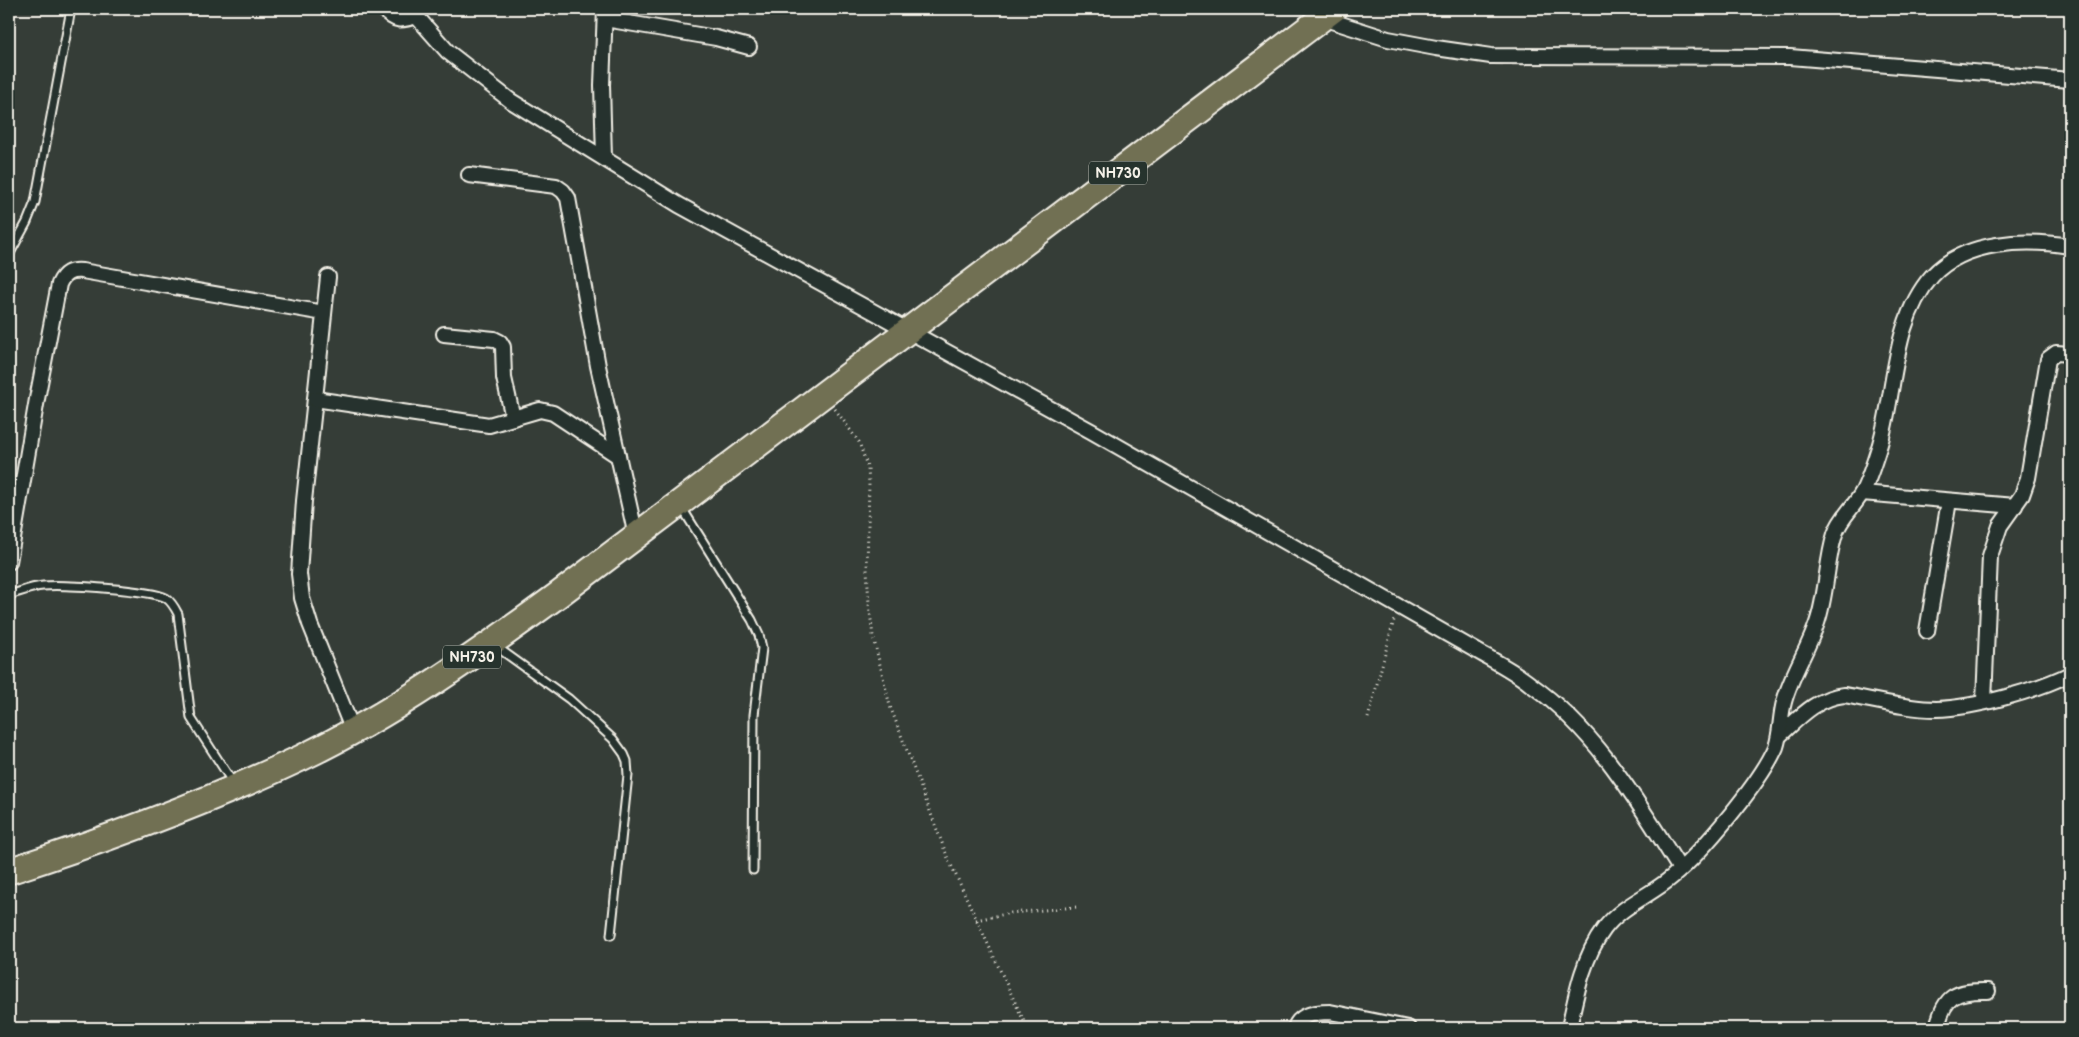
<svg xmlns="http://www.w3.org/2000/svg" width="2079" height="1037" viewBox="0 0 2079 1037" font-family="'Balsamiq Sans',sans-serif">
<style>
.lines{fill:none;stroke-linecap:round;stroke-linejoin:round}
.lane-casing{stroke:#f4f1e8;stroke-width:11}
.street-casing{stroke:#f4f1e8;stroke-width:18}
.highway-casing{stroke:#f4f1e8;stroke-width:29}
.path{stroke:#f4f1e8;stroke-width:3;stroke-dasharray:1 4;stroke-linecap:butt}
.lane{stroke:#26332d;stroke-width:7}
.street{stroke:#26332d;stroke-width:14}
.highway{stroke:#716f52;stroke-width:25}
.labels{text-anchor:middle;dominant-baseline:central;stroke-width:4;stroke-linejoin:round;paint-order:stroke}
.shield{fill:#26332d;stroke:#b6b8b0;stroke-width:1}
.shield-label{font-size:14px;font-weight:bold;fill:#f4f1e8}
</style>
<rect width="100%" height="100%" fill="#353d37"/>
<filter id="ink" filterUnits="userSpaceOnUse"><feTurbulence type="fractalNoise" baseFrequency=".02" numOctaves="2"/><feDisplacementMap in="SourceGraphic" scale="10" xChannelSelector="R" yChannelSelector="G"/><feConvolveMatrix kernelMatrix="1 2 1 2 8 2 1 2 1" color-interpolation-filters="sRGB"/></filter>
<g filter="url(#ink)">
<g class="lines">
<!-- lane casing -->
<g class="lane-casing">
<g id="lane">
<polyline points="9,255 27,222 35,202 71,9"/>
<polyline points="682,508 752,620 759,635 762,648 754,715 753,870"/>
<path d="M 9,595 C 20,592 31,587 43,586 C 62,584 151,590 166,598 C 172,602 175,608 178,614 L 191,718 L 233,783"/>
<polyline points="494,645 569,699 613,739 624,754 627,761 628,775 611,935"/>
</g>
</g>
<!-- street casing -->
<g class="street-casing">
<g id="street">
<path d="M 384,9 C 394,22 402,21 416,16"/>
<path d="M 410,9 L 448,52 L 511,101 L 679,205 L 1091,431 L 1482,654 C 1498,663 1515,672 1530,684 C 1597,731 1637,801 1680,869"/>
<polyline points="1322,18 1388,39 1436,48 1491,56 1790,57 2070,80"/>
<polyline points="605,19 716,38 749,47"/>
<polyline points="604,158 602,85 605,9"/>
<polyline points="469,175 556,186 563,191 568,198 598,366 636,536"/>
<polyline points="328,277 304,501 299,574 302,598 310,624 353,731"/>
<polyline points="444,334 494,339 500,342 503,347 504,378 513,418"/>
<polyline points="315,399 489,425 540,410 553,413 618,456"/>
<polyline points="1862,493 2015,506"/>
<path d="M 9,562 L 37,399 L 59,284 C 64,273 70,270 82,271 L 324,313"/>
<polyline points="1927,631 1949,501"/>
<polyline points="1984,701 1990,556 2000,526 2022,495 2028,478 2048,359 2056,353 2070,354"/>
<path d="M 1779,736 C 1799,718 1816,698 1844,695 C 1874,700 1906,709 1936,709 C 1975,708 2035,691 2070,674"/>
<path d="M 1295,1028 C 1299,1014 1318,1012 1330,1012 L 1408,1028"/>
<path d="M 1569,1028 C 1576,995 1583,957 1604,929 C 1622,905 1650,896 1672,877 C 1702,852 1761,782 1776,747 C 1781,732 1780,717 1784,702 C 1791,675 1808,650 1817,623 C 1827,594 1826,562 1835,534 C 1840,518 1855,506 1863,491 C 1870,477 1875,460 1880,444 C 1896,390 1892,321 1932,276 C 1965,240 2026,239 2070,246"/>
<path d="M 1937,1028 C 1944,996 1955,990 1988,991"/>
</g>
</g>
<!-- highway casing -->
<g class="highway-casing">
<path id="highway" d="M 9,871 C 108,839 206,803 301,758 C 393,714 476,655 558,595 L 1334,9"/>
</g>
<!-- path -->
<g class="path">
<polyline points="835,409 859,442 868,469 869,484 867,569 869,604 873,636 890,706 947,856 1027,1028"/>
<polyline points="1368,718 1394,620"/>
<polyline points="976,920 1011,913 1077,907"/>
</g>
<!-- lane -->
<use href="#lane" class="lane"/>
<!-- street -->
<use href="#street" class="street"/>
<!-- highway -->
<use href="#highway" class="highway"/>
</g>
</g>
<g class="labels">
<!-- shield labels -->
<g class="shield">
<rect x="1089" y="161.5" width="58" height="23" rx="4"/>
<rect x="443" y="645.5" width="58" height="23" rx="4"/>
</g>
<g class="shield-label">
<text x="1118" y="173">NH730</text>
<text x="472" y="657">NH730</text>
</g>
</g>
<!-- margin -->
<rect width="2079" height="1037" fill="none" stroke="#26332d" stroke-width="30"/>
<rect x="15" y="15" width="2049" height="1007" fill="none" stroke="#f4f1e8" stroke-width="2" filter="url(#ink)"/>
</svg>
